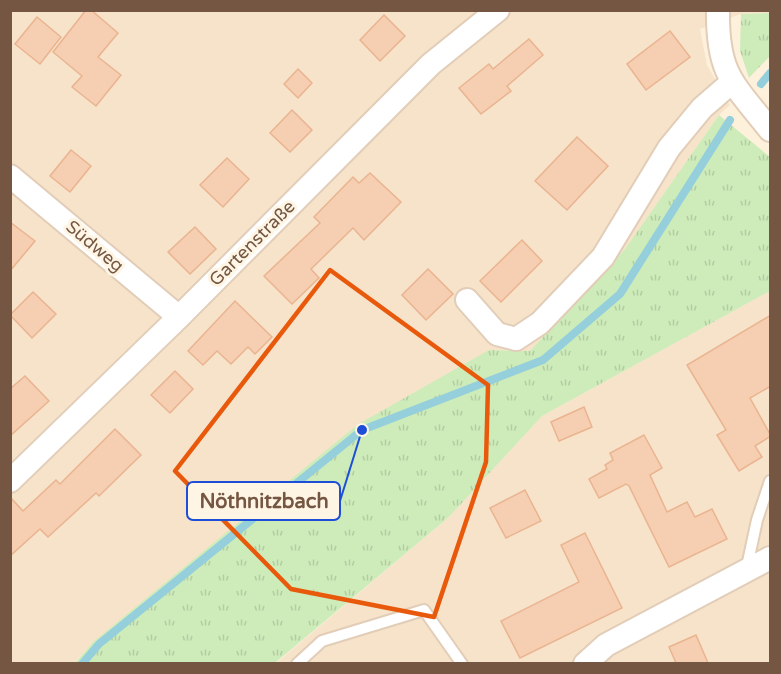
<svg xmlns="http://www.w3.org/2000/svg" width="781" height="674" viewBox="0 0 781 674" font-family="'Varela Round',sans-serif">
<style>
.residential{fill:#f6e3ca}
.grass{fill:url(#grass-tufts)}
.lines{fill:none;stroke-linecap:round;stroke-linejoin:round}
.stream{stroke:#95cfdb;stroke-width:8}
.building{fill:#f6ceb1;stroke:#eab490;stroke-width:1.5}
.lane-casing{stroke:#e2cdb8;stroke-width:14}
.street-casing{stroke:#e2cdb8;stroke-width:26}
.lane{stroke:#fff;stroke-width:10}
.street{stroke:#fff;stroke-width:22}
.marked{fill:none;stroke:#e8590c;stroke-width:4.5;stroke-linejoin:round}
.labels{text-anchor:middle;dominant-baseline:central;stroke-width:6;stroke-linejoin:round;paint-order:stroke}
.street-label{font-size:18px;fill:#755643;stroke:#fff5e4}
.leader{fill:none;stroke:#1d4ed8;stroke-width:2}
.callout-dot{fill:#1d4ed8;stroke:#fff5e4;stroke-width:2}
.callout{fill:#fff5e4;stroke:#1d4ed8;stroke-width:2}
.callout-label{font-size:20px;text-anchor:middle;font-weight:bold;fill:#755643}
</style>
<defs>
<pattern id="grass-tufts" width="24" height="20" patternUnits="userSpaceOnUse" patternTransform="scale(1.5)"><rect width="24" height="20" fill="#ceecba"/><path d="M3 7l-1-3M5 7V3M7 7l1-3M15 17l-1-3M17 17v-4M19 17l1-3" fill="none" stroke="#b4cca1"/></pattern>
</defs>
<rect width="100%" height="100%" fill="#fef1dc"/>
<!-- residential -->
<g class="residential">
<polygon points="770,10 770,13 741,14 700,29 707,65 730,105 719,115 625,249 530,351 489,350 93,642 74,663 11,664 10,11"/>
<polygon points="770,291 770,663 275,664 449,517 542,416"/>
</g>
<!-- grass -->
<g class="grass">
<polygon points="770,13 770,56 749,78 740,51 741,14"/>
<polygon points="719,115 770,157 770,291 542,416 449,517 275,663 74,664 93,642 357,425 489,350 530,351 625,249"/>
</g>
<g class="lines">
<!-- stream -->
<g class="stream">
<polyline points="761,84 770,73"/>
<polyline points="82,664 99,644 362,430 543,360 620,294 730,120"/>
</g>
</g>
<!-- building -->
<g class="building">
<polygon points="86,10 91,10 118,33 98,57 121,75 96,106 72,87 82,76 53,52"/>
<polygon points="384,15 405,36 380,61 360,40"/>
<polygon points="37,17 61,37 40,64 15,44"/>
<polygon points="670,31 690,57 646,90 627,64"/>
<polygon points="529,39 543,55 507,86 511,91 481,114 459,88 489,64 493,69"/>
<polygon points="298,69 312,83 298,98 284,84"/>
<polygon points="292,110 312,130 290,152 270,133"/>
<polygon points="577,137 608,166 567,210 535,181"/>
<polygon points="71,150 91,166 70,192 50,176"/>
<polygon points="227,158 249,179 223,207 200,185"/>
<polygon points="370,173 401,202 364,240 353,228 311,269 319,278 292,304 264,276 320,223 314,217 353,177 359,183"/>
<polygon points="10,222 35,241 10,271"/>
<polygon points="195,227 216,249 190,274 168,252"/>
<polygon points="522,240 542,261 501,302 480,281"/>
<polygon points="428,269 453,294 426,320 402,295"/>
<polygon points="33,292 56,314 32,338 10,315"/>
<polygon points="235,301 272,337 255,354 248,347 231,364 217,351 203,365 188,351"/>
<polygon points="771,315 771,386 750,398 771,436 755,446 762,457 739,471 717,435 726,430 687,365"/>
<polygon points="175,371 193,389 170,413 151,395"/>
<polygon points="25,376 49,401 10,436 10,389"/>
<polygon points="584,407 592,427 559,441 551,422"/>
<polygon points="115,429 141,455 99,496 96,493 48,537 40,529 10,556 10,497 23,511 56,480 60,484"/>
<polygon points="644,435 662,468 650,475 667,512 687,502 695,517 712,509 727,539 669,567 629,486 626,484 599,498 589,479 607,469 605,465 613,460 610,453"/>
<polygon points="525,490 541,521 506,538 490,508"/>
<polygon points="585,533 622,608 520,658 501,621 579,582 561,545"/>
<polygon points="696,635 708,663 676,663 669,647"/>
</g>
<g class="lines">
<!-- lane casing -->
<g class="lane-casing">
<g id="lane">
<polyline points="746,571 757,520 770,481"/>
<polyline points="297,664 322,641 424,610 462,664"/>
</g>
</g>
<!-- street casing -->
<g class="street-casing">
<g id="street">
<path d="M 718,10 C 717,74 733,83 770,130"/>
<polyline points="10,176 179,317"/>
<polyline points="467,300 497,334 516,339 540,323 603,257 669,148 702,108 732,82"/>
<polyline points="10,481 179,317 431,64 498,10"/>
<polyline points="585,664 606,645 770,558"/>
</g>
</g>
<!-- lane -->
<use href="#lane" class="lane"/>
<!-- street -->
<use href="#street" class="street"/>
</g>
<!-- marked area -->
<path class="marked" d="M 330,270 L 488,385 L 486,462 L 434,617 L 291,589 L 175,471 Z"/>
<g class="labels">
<!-- street labels -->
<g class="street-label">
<text transform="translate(252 243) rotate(-45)">Gartenstraße</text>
<text transform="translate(95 246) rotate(40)">Südweg</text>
</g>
</g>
<!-- callouts -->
<path class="leader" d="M362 430L340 501"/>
<circle class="callout-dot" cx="362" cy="430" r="6"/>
<rect class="callout" x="187" y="482" width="153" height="38" rx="6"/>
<g class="callout-label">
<text x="264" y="508">Nöthnitzbach</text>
</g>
<!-- border -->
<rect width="781" height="674" fill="none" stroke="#755643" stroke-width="24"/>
</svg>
